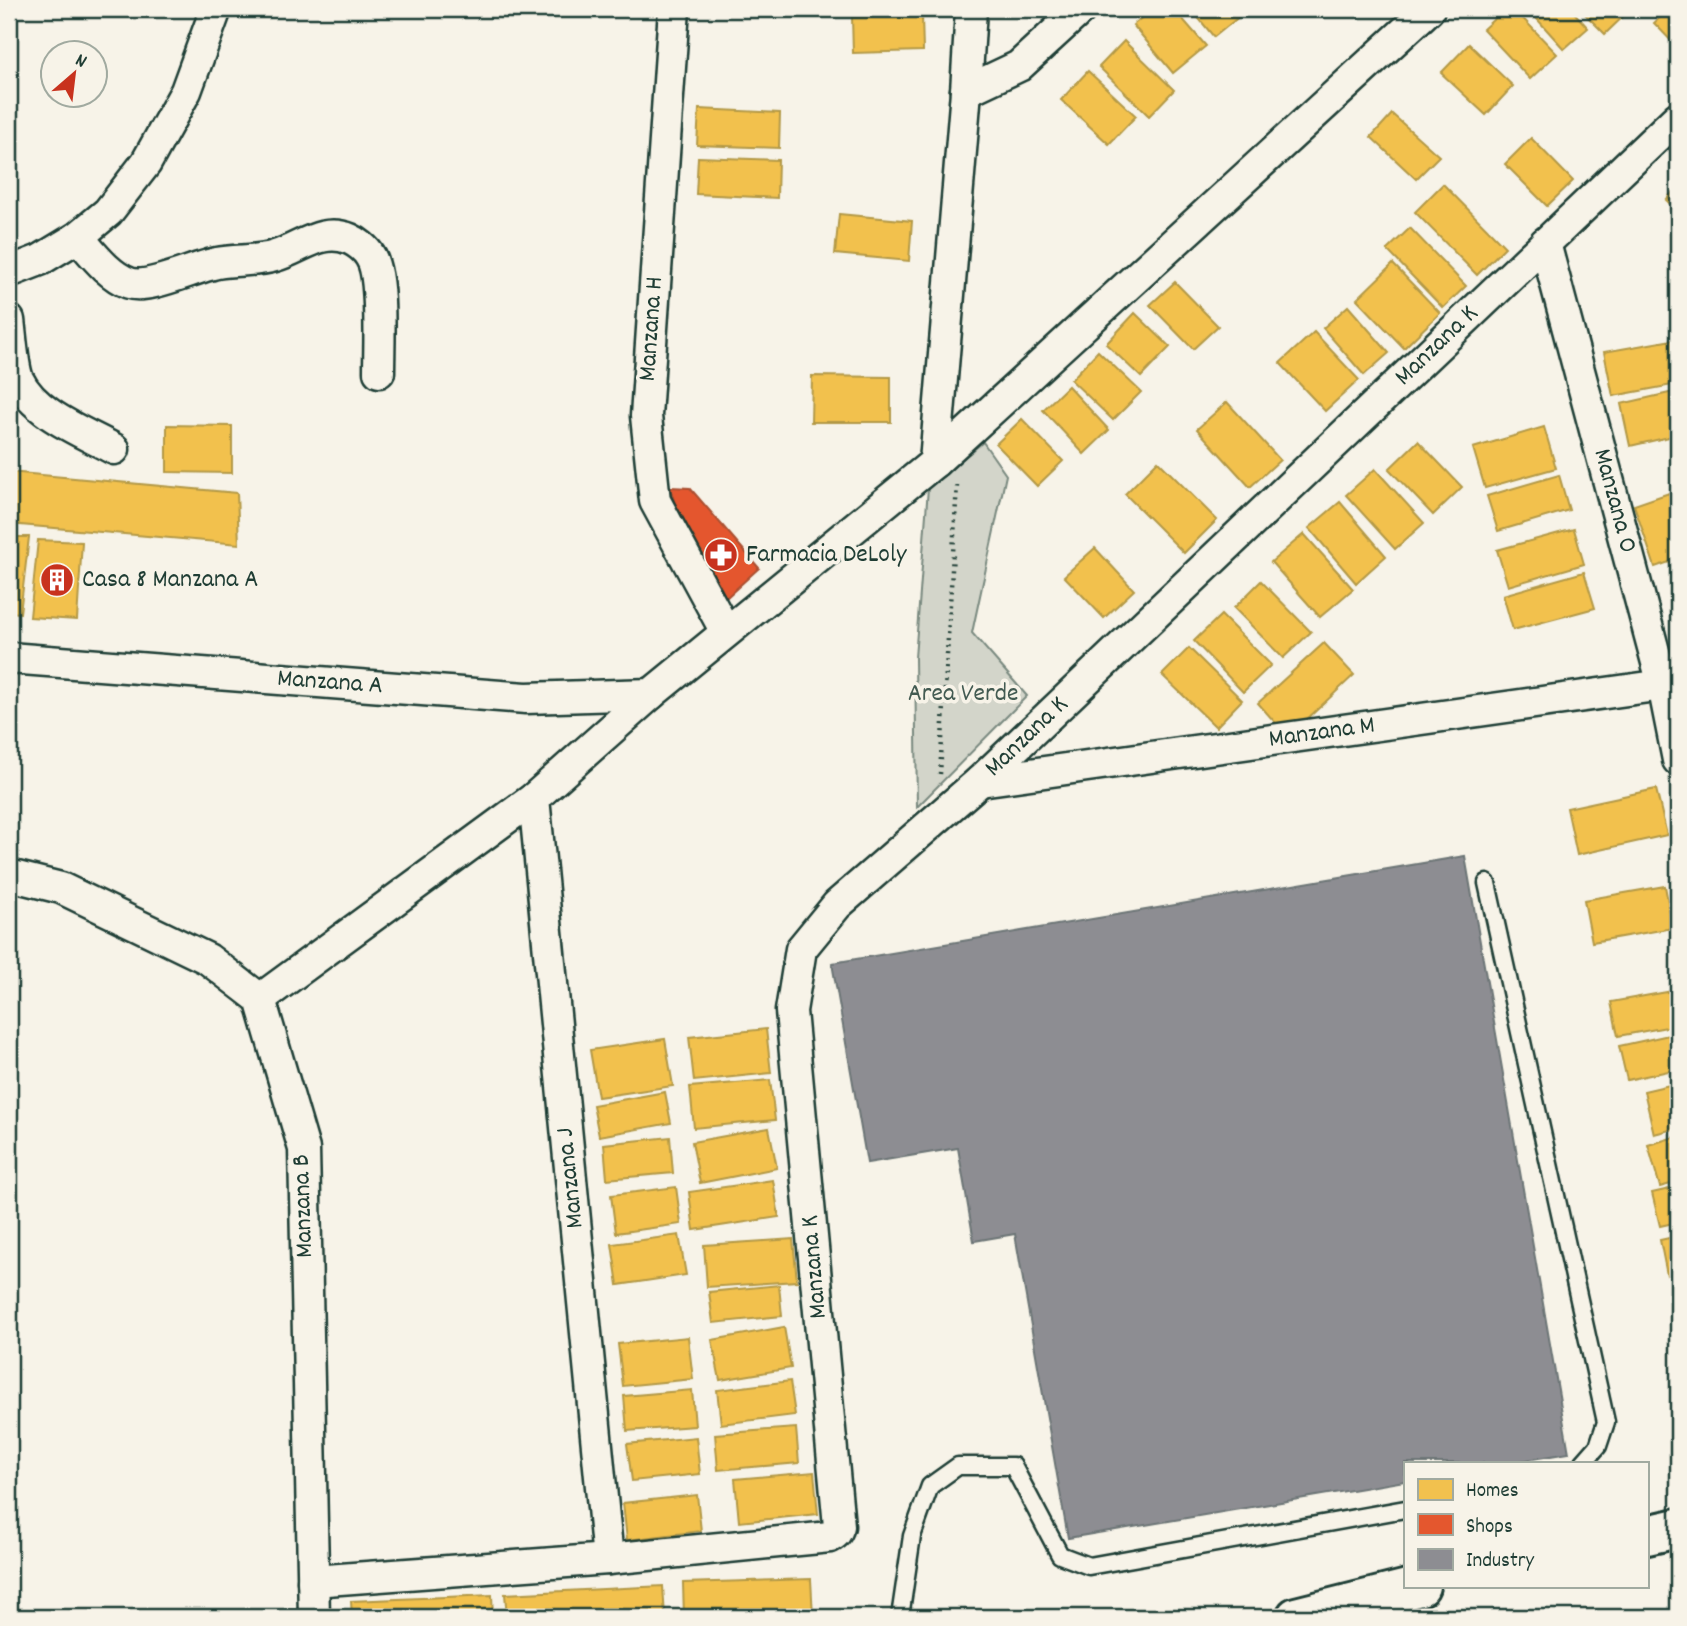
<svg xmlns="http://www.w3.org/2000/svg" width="1687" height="1626" viewBox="0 0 1687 1626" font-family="Dekko,sans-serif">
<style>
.green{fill:#d3d5ca;stroke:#79897f;stroke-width:2}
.homes{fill:#f2c14e;stroke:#b39946;stroke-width:2}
.shops{fill:#e4572e;stroke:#a94f30;stroke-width:2}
.industry{fill:#8d8d92;stroke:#6c7576;stroke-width:2}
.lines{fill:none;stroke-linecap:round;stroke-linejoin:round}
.lane-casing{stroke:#1f3d34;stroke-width:21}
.street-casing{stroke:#1f3d34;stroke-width:35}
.secondary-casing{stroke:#1f3d34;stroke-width:44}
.path{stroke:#1f3d34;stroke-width:4.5;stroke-dasharray:2 5;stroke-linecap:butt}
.lane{stroke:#f7f3e8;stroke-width:16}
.street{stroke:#f7f3e8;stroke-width:30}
.secondary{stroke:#f7f3e8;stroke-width:38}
.labels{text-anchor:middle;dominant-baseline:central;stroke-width:7;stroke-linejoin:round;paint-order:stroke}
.street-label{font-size:26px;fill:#1f3d34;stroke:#f7f3e8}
.poi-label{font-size:26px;fill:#1f3d34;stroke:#f7f3e8;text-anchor:start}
.park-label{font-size:26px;fill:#435b52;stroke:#f7f3e8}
</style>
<rect width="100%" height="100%" fill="#f7f3e8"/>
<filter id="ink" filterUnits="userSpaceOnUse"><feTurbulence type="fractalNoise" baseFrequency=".0143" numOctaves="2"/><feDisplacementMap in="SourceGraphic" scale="14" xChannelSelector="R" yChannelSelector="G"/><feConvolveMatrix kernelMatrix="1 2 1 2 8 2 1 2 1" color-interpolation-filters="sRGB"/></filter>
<g filter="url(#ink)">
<!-- green -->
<polygon class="green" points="983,442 1006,475 972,633 1027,696 917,807 915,658 928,488"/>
<!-- homes -->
<g class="homes">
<polygon points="1152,9 1174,9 1206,46 1173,73 1133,25"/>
<polygon points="1191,9 1242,9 1245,12 1214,37"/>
<polygon points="1505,9 1514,9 1557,54 1530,79 1483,29"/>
<polygon points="1528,9 1571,9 1588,28 1564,49"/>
<polygon points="1580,9 1631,9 1605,34"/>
<polygon points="1669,9 1678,9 1678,48 1654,23"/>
<polygon points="922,15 923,51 853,53 852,17"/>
<polygon points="1124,41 1174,90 1149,116 1099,67"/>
<polygon points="1469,44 1513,86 1486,115 1441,73"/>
<polygon points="1088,71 1136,116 1109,144 1061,100"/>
<polygon points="699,109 780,113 779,148 697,145"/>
<polygon points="1392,114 1439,156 1416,179 1371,137"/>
<polygon points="1531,138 1573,181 1547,206 1505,164"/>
<polygon points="698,157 778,160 777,198 696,194"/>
<polygon points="1443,184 1505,247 1477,275 1415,212"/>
<polygon points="1678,186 1678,211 1666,200"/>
<polygon points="839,214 912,221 909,261 835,254"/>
<polygon points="1410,228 1466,286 1443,308 1387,250"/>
<polygon points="1393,264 1440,313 1404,348 1357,299"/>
<polygon points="1175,282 1218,326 1193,349 1150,305"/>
<polygon points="1348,306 1389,353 1364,375 1323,328"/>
<polygon points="1135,313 1170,347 1141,377 1106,344"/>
<polygon points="1314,332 1359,380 1325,411 1280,363"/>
<polygon points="1678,339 1678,384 1613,396 1604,352"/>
<polygon points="1098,351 1141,392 1113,420 1071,380"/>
<polygon points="812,376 891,377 891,422 811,422"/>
<polygon points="1068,386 1109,430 1084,454 1043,410"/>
<polygon points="1678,391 1678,435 1630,446 1621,404"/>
<polygon points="1227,402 1280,460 1250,487 1197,429"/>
<polygon points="1022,419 1063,461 1037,486 996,444"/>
<polygon points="167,425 232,426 232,473 167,472"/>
<polygon points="1544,427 1556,468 1485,488 1473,448"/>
<polygon points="1418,441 1462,487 1433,515 1389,469"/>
<polygon points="1158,461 1217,520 1184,553 1125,494"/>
<polygon points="1375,469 1424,523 1395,549 1346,495"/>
<polygon points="9,472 237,493 239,544 9,524"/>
<polygon points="1559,475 1569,510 1498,531 1487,496"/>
<polygon points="1678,490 1678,559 1655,567 1634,505"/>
<polygon points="1340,502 1386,556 1356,583 1309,528"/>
<polygon points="1574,529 1584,564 1508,586 1497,550"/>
<polygon points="1304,534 1353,589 1320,617 1271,562"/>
<polygon points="9,537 29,537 20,613 9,612"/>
<polygon points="38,540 82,542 77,620 30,617"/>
<polygon points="1095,548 1134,590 1104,618 1064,576"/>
<polygon points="1584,572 1595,608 1513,630 1503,595"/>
<polygon points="1261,581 1311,632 1283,658 1234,608"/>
<polygon points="1221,615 1271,665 1243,692 1194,641"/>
<polygon points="1324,643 1354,675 1288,737 1258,703"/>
<polygon points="1189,648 1242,700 1216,727 1162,675"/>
<polygon points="1656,789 1667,835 1577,855 1567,808"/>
<polygon points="1665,886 1673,928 1592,942 1584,900"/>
<polygon points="1678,990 1678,1025 1618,1036 1611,1002"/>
<polygon points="766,1029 771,1073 694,1081 689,1037"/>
<polygon points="1678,1033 1678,1069 1627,1080 1619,1046"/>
<polygon points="665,1039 673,1086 598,1097 590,1050"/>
<polygon points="770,1080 775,1120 694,1128 690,1087"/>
<polygon points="1678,1083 1678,1128 1654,1134 1644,1091"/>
<polygon points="665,1092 671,1123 599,1136 593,1105"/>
<polygon points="769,1128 777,1168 700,1183 692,1142"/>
<polygon points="1678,1136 1678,1182 1660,1187 1648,1145"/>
<polygon points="670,1137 673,1173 607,1179 604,1144"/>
<polygon points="773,1180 779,1217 694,1230 689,1192"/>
<polygon points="676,1187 681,1224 616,1233 611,1195"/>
<polygon points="1678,1187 1678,1222 1660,1226 1652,1193"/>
<polygon points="679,1235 686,1275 618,1285 612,1244"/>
<polygon points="1678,1236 1678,1273 1667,1275 1660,1240"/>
<polygon points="793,1239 797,1281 707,1287 704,1245"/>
<polygon points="779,1285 782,1316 713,1323 709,1292"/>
<polygon points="784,1327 791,1368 720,1380 712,1340"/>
<polygon points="688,1337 693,1379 623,1386 618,1344"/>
<polygon points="790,1381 795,1415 721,1424 717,1390"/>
<polygon points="692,1390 695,1426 627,1431 624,1396"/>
<polygon points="796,1428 799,1463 718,1470 715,1434"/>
<polygon points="696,1437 700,1474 632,1481 627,1444"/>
<polygon points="814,1472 818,1514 739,1522 735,1479"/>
<polygon points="697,1495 701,1531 627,1540 623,1503"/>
<polygon points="811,1579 813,1617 684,1617 683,1583"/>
<polygon points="663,1586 665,1617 507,1617 505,1594"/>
<polygon points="492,1595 493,1617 352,1617 351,1601"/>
</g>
<!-- shops -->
<polygon class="shops" points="670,487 690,488 759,568 726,598 686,541"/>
<!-- industry -->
<polygon class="industry" points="1465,856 1569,1453 1508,1463 1405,1463 1405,1481 1068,1538 1015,1234 974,1241 958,1148 867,1163 832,963"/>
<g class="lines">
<!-- lane casing -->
<g class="lane-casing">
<g id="lane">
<polyline points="1487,883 1606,1422 1598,1446 1583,1463"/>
<polyline points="900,1617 912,1536 930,1486 958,1466 1013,1466 1060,1555 1089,1566 1405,1509"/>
</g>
</g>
<!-- street casing -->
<g class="street-casing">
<g id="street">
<polyline points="674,9 646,416 655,501 726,632"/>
<polyline points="966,91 1019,66 1081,9"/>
<path d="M 78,237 C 93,254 108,275 129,283 C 148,290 195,267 217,263 C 236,259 256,262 275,256 C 301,249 321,227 350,239 C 357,242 366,249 370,256 C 383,275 379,346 379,372"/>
<polyline points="1545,243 1663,685 1678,760"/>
<polyline points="9,272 40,260 78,237 108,212 146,163 186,91 216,9"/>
<path d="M 9,320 C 11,335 13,367 18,379 C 34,414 83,432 114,449"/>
<polyline points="935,462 966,91 971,9"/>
<polyline points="9,658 526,698 651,694"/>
<polyline points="980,781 1663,685"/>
<polyline points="534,798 608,1559"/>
<polyline points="9,875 61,888 208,959 260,999 304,1149 314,1617"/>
<polyline points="260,999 534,798 651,694 935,462 1429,9"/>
<path d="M 313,1581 L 608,1559 L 830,1537 C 836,1534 837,1532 839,1526 L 791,1011 L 801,949 L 837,905 L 980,781 L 1678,117"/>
</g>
</g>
<!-- secondary casing -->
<g class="secondary-casing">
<g id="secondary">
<polyline points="1647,1535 1678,1528"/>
<polyline points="1296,1617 1420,1586"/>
</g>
</g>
<!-- path -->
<polyline class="path" points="940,774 957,485"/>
<!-- lane -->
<use href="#lane" class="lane"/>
<!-- street -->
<use href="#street" class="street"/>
<!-- secondary -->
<use href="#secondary" class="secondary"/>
</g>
</g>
<!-- icons -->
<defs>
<g id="pharmacy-disc" transform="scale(1.75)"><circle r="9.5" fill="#c8321e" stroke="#f7f3e8"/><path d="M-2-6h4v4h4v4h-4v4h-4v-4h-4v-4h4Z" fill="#fff"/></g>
<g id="building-disc" transform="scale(1.75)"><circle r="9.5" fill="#c8321e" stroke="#f7f3e8"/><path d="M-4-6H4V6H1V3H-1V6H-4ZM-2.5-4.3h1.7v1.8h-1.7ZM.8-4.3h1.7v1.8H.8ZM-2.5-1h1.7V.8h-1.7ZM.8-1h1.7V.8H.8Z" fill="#fff"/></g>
</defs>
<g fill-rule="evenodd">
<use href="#pharmacy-disc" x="721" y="555"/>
<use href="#building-disc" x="57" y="580"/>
</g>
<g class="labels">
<!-- street labels -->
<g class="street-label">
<text transform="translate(652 329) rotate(-86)">Manzana H</text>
<text transform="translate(1437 346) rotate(-44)">Manzana K</text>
<text transform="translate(1614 501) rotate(75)">Manzana O</text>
<text transform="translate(330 683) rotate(4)">Manzana A</text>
<text transform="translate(1322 733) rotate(-8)">Manzana M</text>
<text transform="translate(1027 737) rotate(-44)">Manzana K</text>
<text transform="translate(571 1178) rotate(-96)">Manzana J</text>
<text transform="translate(304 1206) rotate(-92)">Manzana B</text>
<text transform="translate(815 1267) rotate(-95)">Manzana K</text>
</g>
<!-- poi labels -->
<g class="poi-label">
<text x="746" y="555">Farmacia DeLoly</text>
<text x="82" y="580">Casa 8 Manzana A</text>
</g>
<!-- park labels -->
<g class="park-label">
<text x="963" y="694">Area Verde</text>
</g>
</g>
<!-- margin -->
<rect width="1687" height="1626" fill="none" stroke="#f7f3e8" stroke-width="35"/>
<rect x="18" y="18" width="1652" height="1591" fill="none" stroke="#1f3d34" stroke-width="2.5" filter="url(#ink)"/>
<!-- legend -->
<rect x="1404" y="1462" width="245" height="126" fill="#f7f3e8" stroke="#a1aaa0" stroke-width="2"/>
<rect x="1418" y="1479" width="35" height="21" fill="#f2c14e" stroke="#a1aaa0" stroke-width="2"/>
<text x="1466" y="1496" font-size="21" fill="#1f3d34">Homes</text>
<rect x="1418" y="1514" width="35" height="21" fill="#e4572e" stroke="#a1aaa0" stroke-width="2"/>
<text x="1466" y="1532" font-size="21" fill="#1f3d34">Shops</text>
<rect x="1418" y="1549" width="35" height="21" fill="#8d8d92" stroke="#a1aaa0" stroke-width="2"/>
<text x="1466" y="1566" font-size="21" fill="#1f3d34">Industry</text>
<!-- north arrow -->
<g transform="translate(74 74) rotate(28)"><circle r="33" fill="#f7f3e8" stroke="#a1aaa0" stroke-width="2"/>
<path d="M0-5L12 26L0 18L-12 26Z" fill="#c8321e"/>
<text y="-10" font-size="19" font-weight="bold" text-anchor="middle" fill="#1f3d34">N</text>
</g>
</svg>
